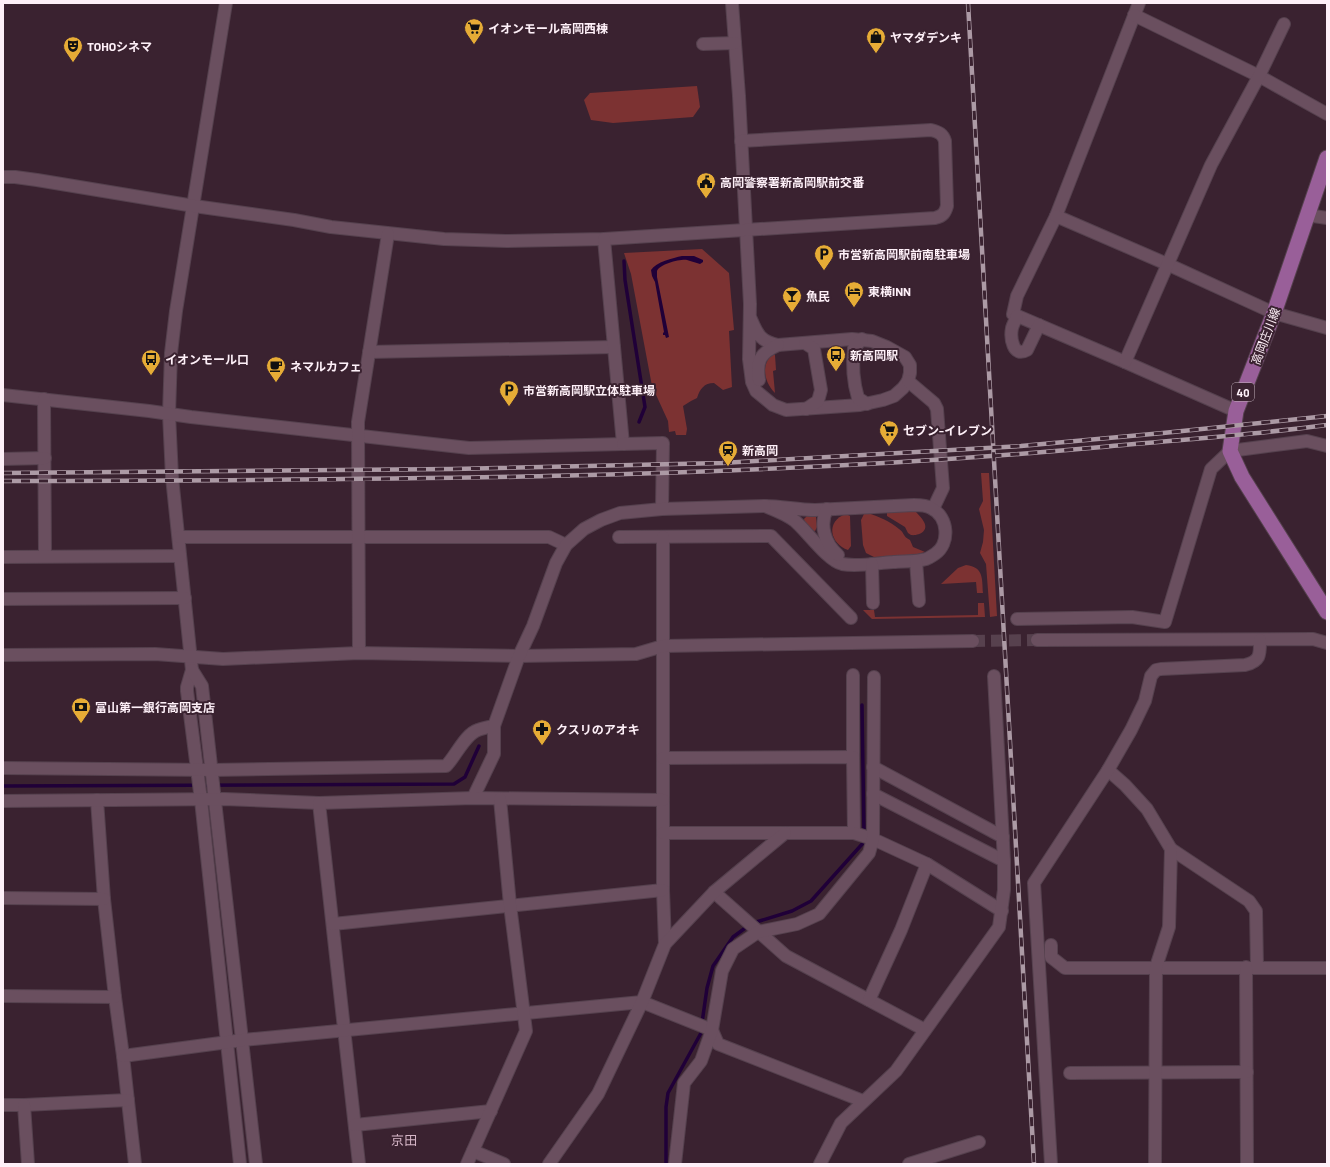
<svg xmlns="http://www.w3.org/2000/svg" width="1330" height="1167" viewBox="0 0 1330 1167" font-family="Barlow,'Noto Sans JP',sans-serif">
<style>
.green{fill:#7c3232}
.water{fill:#200038}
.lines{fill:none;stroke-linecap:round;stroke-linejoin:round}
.stream{stroke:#200038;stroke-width:3.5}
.minor-tunnel{stroke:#57414e;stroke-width:12;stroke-dasharray:12 6;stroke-linecap:butt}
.minor-casing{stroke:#55414e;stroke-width:14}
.major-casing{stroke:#55414e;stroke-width:17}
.minor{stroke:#6a4f5f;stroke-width:12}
.major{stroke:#995f99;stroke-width:15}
.rail-casing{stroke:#ac9aa5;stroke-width:4.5}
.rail{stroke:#3a2230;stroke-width:3;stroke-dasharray:9;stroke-linecap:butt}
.labels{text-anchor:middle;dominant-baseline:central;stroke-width:4;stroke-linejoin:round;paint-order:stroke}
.shield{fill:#3a2230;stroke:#c3b2bc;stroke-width:1}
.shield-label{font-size:11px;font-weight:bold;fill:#fef0f8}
.poi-label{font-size:12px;font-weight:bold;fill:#fef0f8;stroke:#3a2230;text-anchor:start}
.street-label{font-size:12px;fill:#fef0f8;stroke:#3a2230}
.neighbourhood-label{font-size:13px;fill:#d5b5c6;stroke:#3a2230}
</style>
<rect width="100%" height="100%" fill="#3a2230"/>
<!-- green -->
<g class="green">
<polygon points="697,86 700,107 693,117 613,123 591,120 584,100 590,93"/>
<path d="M 702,249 L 729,273 L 734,330 L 729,331 L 732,387 L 723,390 L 714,383 C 704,383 700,389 697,398 L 691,401 L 683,406 L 687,429 L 686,435 L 676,435 L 675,431 L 669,432 L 668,421 L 652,386 L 631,274 L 624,253 Z"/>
<path d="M 772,355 L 775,355 L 776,370 L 773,371 L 775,393 C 765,383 760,366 772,355 Z"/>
<polygon points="981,473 989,473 997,616 990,617 986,564 980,553 983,542 984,530 979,509 983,501"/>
<path d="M 908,511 L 915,511 C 918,514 922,518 924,522 C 929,531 919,536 911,535 L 908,533 L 905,527 L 887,516 L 887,512 Z"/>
<path d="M 868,513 C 879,517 890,521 899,529 C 905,533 902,536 910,540 L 913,547 L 925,552 L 911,556 L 874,557 L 866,553 L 863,545 L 861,520 L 864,514 Z"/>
<path d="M 846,514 L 850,516 L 851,546 L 848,550 C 830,544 825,521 846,514 Z"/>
<path d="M 808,515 L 816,517 L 817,527 L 815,531 C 810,530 805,524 804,519 Z"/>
<path d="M 966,565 C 984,567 982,579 983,593 L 977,593 L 976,582 L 941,584 L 958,568 Z"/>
<polygon points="978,603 984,603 985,617 872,619 863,610 874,610 875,617 978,615"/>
</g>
<!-- water -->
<path class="water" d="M 682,256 L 694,256 L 703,260 L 703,262 L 700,264 C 696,263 691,261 687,260 C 680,259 660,264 657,271 C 657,272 657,276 657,277 L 669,337 L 666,338 L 665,335 L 663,335 L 663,333 L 664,332 L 655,282 L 652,276 L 651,270 C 656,262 673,258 682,256 Z"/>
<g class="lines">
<!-- stream -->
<g class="stream">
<polyline points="624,261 625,280 645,407 639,422"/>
<polyline points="862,705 864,834"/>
<polyline points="3,786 454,784 465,777 479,746"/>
<polyline points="753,923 792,911 811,901 864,842 864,840"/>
<polyline points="702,1023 707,988 713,966 733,937 748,926"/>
<polyline points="666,1164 666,1107 668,1093 701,1033 701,1029"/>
</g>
<!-- minor-tunnel -->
<polyline class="minor-tunnel" points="973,641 1037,640"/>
<!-- minor casing -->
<g class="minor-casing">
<g id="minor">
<polyline points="226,3 176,311 171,353 169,414 172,477 192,670 187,687 187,691 201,800 240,1164"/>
<path d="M 732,3 L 739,96 L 750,304 L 749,359 L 752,382 L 756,391 L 773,405 L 786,410 L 860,405 L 883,400 L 894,396 L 903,388 L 908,381 L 910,373 L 910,365 L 905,357 L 887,347 L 872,341 L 852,339 L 778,345 C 759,341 757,333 750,317"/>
<polyline points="1139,3 1056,216 1017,296 1013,314 1125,362 1236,411"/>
<polyline points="1134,15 1259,76 1327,114"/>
<polyline points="703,44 735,43"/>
<path d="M 3,177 L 15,177 L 37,180 L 194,206 L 294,220 L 331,227 L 444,239 L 506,241 L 604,239 L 935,218 C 943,216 945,213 947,206 L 945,141 C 943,134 939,132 931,130 L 741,141"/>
<polyline points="1307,215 1327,218"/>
<polyline points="1056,216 1167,264 1274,313 1327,328"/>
<path d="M 1017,316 C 1016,319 1013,324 1012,328 C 1010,338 1013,358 1027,350 L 1039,325"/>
<path d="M 862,339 L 854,348 C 852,365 853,381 858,398 L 867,404"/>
<polyline points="805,343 814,349 821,390 818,401 806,409"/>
<polyline points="369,352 614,347"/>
<polyline points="1125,362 1211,165 1259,76 1284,24"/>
<path d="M 759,380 C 756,361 760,353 778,345"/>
<polyline points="908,381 934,403 937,409 943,488 933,509"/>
<polyline points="3,395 149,411 191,417 469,448 623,444 604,239"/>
<polyline points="44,399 45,556"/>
<polyline points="623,444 663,443 662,509"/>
<polyline points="3,459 45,458"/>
<path d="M 914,505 C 920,505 926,505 931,508 C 949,517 950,544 935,554 C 932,556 929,558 926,559 C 916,562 904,561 893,562 C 877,563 858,567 842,564 C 828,561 806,530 795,521 C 786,514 775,510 765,506 C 782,506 798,510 815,510 Z"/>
<path d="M 827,509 C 819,525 825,544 838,555"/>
<polyline points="179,537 549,537 566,545"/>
<polyline points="619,537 771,536 851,618"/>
<polyline points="663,537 663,890 665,944"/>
<polyline points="3,557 180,556"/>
<polyline points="916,561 919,601"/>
<polyline points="872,564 873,603"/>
<polyline points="3,599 185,598"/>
<polyline points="1017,619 1132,617 1165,622 1211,469 1230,451 1307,441 1327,446"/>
<polyline points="1037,640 1313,639 1327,643"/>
<polyline points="359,653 358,422 388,234"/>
<polyline points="3,655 155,654 223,659 359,653 519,656 636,654 663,646 973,641"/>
<polyline points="192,670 202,686 256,1164"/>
<polyline points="853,675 853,757"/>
<polyline points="663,758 853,757 854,833"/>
<polyline points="873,767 1003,837"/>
<path d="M 3,768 L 212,770 L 446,766 C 456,756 465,734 478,730 C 483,728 489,727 494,726"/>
<polyline points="1108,770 1125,785 1147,809 1171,849 1249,901 1256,911 1257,967"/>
<polyline points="873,794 1004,861"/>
<polyline points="473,798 494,754 494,726 519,656 533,626 556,563 566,545 584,529 601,520 620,513 662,509 765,506"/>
<polyline points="97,800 104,899 115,997 123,1056 135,1164"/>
<polyline points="3,801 224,799 319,803 473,798 663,800"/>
<polyline points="319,803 359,1164"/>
<polyline points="663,833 854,833 873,839 927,864 1002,911"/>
<polyline points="714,892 786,956 925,1030"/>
<polyline points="3,898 104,899"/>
<polyline points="333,924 663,890"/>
<polyline points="1051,945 1051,957 1065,968 1327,968"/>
<polyline points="1246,967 1247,1164"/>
<polyline points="3,996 115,997"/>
<polyline points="869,1000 901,930 927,864"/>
<polyline points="123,1056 243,1040 642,1002 712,1030 718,1044 863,1101"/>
<polyline points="1070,1073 1247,1072"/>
<polyline points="3,1105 24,1105 128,1100"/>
<polyline points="24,1105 28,1164"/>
<polyline points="355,1125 491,1111"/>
<polyline points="473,1151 504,1164"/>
<polyline points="467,1164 526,1031 510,905 500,799"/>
<polyline points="549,1164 598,1094 642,1002 665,944 714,892 785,833"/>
<polyline points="675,1164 684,1083 701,1061 712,1030 722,971 733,949 758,932 797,924 819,914 869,853 873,839 874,677"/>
<polyline points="820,1164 841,1123 896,1071 999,927 1004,890 1004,861 994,676"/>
<polyline points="909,1164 979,1142"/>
<path d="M 1051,1164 L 1034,883 L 1108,770 L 1131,730 L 1145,701 L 1151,676 L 1156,670 L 1161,669 L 1245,665 C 1261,661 1260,654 1260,640"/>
<polyline points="1155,1164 1156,967 1169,927 1171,849"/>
</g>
</g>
<!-- major casing -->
<g class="major-casing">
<polyline id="major" points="1327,158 1274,313 1236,411 1230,451 1242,477 1327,612"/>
</g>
<!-- minor -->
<use href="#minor" class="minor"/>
<!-- major -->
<use href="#major" class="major"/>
<!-- rail casing -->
<g class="rail-casing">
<g id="rail">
<polyline points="968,3 1034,1164"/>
<polyline points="3,473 453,469 722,463 1021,446 1163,433 1327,416"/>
<path d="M 3,481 C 369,480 736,480 1102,447 C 1177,440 1252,435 1327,425"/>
</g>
</g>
<!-- rail -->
<use href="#rail" class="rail"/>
</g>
<!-- icons -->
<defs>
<g id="supermarket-pin" transform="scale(1)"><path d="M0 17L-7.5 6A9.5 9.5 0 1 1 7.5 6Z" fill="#e6ac36" stroke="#3a2230"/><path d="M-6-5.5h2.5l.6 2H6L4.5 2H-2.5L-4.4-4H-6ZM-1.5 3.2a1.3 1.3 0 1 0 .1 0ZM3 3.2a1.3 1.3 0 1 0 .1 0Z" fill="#111"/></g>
<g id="shop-pin" transform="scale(1)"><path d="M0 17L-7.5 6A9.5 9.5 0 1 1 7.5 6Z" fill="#e6ac36" stroke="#3a2230"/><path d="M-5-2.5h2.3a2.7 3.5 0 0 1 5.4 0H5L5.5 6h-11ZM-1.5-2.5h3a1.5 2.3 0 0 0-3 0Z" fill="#111"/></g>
<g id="theatre-pin" transform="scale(1)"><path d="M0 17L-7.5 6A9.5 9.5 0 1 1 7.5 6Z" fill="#e6ac36" stroke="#3a2230"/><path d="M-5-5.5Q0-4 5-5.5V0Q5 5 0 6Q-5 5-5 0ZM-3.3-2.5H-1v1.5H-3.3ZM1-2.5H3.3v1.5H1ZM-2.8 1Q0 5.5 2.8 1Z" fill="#111"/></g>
<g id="civic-pin" transform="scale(1)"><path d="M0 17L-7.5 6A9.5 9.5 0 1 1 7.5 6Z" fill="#e6ac36" stroke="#3a2230"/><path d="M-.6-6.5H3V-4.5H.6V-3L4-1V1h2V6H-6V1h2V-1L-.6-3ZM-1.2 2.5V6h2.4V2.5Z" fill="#111"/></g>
<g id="parking-pin" transform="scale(1)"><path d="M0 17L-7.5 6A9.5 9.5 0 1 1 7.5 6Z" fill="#e6ac36" stroke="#3a2230"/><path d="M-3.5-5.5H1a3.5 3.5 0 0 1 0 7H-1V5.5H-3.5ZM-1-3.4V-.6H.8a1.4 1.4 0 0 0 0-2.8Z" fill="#111"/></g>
<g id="hotel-pin" transform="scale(1)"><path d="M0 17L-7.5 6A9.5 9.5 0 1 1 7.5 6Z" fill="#e6ac36" stroke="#3a2230"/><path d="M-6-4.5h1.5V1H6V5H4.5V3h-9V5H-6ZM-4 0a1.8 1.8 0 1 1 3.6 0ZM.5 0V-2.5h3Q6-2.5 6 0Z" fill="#111"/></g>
<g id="bar-pin" transform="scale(1)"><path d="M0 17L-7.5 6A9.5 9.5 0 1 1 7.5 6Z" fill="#e6ac36" stroke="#3a2230"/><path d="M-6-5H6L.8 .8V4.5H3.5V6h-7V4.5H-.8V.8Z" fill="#111"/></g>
<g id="bus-pin" transform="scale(1)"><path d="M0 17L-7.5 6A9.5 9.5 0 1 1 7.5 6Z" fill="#e6ac36" stroke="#3a2230"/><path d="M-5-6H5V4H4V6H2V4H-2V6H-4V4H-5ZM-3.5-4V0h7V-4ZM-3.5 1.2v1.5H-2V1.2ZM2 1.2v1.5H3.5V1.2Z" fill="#111"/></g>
<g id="cafe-pin" transform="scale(1)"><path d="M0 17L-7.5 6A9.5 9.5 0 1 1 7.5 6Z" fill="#e6ac36" stroke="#3a2230"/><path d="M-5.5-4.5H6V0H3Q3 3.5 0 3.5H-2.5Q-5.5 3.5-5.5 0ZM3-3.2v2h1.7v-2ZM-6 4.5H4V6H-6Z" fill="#111"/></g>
<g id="station-pin" transform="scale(1)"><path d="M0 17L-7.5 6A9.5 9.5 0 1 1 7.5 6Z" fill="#e6ac36" stroke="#3a2230"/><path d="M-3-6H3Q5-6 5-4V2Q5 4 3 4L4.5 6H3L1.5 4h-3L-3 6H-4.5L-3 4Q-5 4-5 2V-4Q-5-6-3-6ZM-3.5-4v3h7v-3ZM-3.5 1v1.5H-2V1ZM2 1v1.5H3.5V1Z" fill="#111"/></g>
<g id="bank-pin" transform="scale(1)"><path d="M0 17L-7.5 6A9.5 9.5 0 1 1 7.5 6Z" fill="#e6ac36" stroke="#3a2230"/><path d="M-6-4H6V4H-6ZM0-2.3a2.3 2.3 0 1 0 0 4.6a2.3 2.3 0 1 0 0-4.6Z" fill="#111"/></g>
<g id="pharmacy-pin" transform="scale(1)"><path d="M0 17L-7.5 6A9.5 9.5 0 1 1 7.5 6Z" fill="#e6ac36" stroke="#3a2230"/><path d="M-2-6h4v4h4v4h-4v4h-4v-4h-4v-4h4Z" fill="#111"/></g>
</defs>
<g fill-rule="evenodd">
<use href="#supermarket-pin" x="474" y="28"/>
<use href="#shop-pin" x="876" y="37"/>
<use href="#theatre-pin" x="73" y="46"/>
<use href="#civic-pin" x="706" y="182"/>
<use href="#parking-pin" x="824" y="254"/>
<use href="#hotel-pin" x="854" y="291"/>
<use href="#bar-pin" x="792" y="296"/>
<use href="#bus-pin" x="836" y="355"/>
<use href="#bus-pin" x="151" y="359"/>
<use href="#cafe-pin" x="276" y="366"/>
<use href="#parking-pin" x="509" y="390"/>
<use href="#supermarket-pin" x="889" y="430"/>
<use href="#station-pin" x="728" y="450"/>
<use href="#bank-pin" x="81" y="707"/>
<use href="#pharmacy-pin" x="542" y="729"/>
</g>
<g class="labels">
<!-- shield labels -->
<rect class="shield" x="1232" y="383" width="22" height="18" rx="3"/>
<g class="shield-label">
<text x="1243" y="392">40</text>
</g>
<!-- poi labels -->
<g class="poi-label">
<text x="488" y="28">イオンモール高岡西棟</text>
<text x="890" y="37">ヤマダデンキ</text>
<text x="87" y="46">TOHOシネマ</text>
<text x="720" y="182">高岡警察署新高岡駅前交番</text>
<text x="838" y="254">市営新高岡駅前南駐車場</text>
<text x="868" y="291">東横INN</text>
<text x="806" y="296">魚民</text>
<text x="850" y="355">新高岡駅</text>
<text x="165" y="359">イオンモール口</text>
<text x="290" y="366">ネマルカフェ</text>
<text x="523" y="390">市営新高岡駅立体駐車場</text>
<text x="903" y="430">セブン-イレブン</text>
<text x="742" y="450">新高岡</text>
<text x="95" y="707">富山第一銀行高岡支店</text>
<text x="556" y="729">クスリのアオキ</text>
</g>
<!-- street labels -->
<g class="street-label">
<text transform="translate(1265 336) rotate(-69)">高岡庄川線</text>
</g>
<!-- neighbourhood labels -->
<g class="neighbourhood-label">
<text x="404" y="1140">京田</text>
</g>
</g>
<!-- border -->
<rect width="1330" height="1167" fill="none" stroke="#fef0f8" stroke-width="8"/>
</svg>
